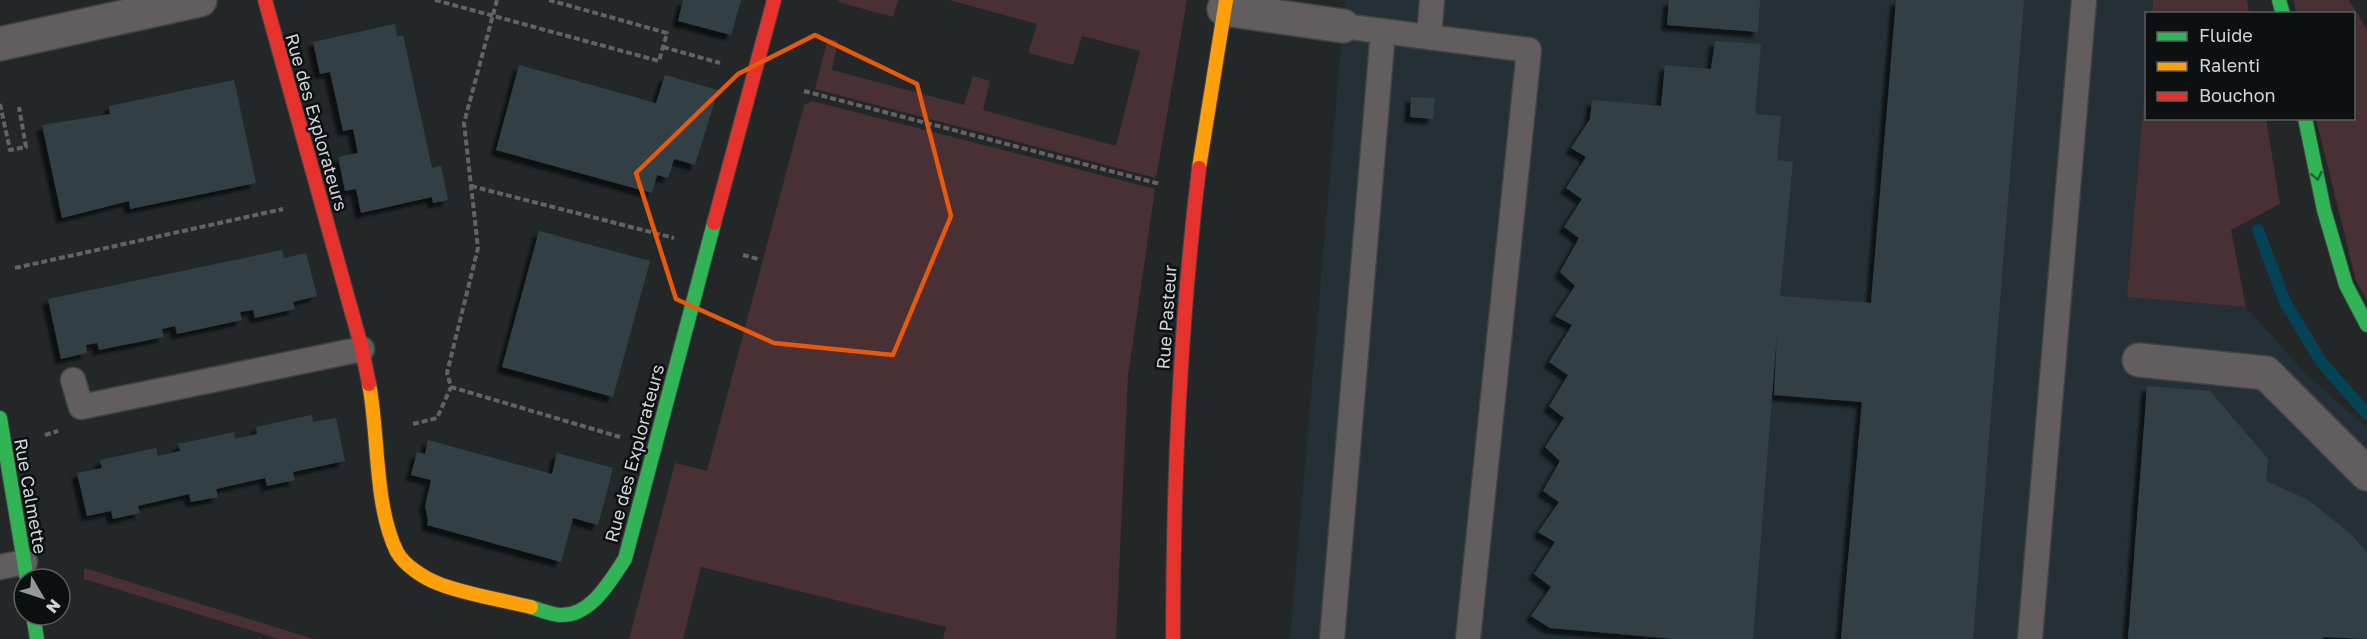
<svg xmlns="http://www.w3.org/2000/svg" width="2367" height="639" viewBox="0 0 2367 639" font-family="'Golos Text',sans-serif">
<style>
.built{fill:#243035}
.green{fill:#483035}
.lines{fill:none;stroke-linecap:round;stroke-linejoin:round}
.stream{stroke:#034355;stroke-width:12}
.building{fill:#334045;filter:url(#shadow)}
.lane-casing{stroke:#404243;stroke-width:27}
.street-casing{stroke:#404243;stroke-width:36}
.fast-casing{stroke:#404243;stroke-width:16}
.slow-casing{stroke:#404243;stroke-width:16}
.jam-casing{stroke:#404243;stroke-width:16}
.path{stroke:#646263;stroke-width:4;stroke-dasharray:6 3;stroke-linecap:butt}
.lane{stroke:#625d5e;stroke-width:24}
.street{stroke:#625d5e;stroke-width:33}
.fast{stroke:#30b455;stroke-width:14}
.slow{stroke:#ff9f0a;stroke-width:14}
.jam{stroke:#e5322d;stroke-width:14}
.oneway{stroke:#1e6233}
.marked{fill:none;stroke:#e8590c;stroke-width:4.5;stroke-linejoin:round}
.labels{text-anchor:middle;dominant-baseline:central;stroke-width:5;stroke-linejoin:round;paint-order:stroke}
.street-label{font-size:18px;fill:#d1d5d7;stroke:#0d1011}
</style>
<defs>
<filter id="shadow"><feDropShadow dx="-5.5" dy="5.5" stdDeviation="1.5" flood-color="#0009"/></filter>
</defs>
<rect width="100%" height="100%" fill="#232728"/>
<!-- built -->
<polygon class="built" points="1345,0 2153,0 2152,13 2146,14 2146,73 2127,297 2246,307 2305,373 2367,428 2367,639 1290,639"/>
<!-- green -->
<g class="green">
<polygon points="839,0 898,0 893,17 838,2"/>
<polygon points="949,0 1187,0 1156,178 815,89 828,38 838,41 832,70 964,105 973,76 990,81 983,110 1116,146 1140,51 1082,36 1073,65 1028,53 1037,24"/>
<polygon points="2153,0 2247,0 2249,13 2152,13"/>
<polygon points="2294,0 2349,0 2367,30 2367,300 2356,281 2316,119 2354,118 2354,14 2296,13"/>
<polygon points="2146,73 2146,118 2266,119 2280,204 2231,230 2246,307 2127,297"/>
<polygon points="812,101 1155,189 1128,376 1116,639 943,639 946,627 701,567 683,639 629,639 675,463 707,471 804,105"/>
<polygon points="84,568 104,574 314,639 279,639 84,579"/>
</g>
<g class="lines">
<!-- stream -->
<polyline class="stream" points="2258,230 2285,302 2322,363 2367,414"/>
</g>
<!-- building -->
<g class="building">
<polygon points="683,0 741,0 731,35 678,21"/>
<polygon points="1669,0 1760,0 1758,32 1667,25"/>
<polygon points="1896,0 2024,0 1973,639 1841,639 1862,402 1774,395 1777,333 1753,639 1675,639 1550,628 1531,616 1551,587 1534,574 1555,542 1538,532 1559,502 1543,491 1560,461 1545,447 1564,418 1549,406 1568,375 1549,362 1572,325 1555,316 1575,286 1560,272 1579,238 1564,227 1582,199 1566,188 1586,157 1571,148 1590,119 1592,100 1661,106 1665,65 1711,69 1715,41 1761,44 1755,114 1781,116 1777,160 1793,162 1780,296 1871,303"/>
<polygon points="395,24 397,37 403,35 432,168 441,166 448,200 433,203 432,197 361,213 356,189 345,191 338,157 358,153 353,129 343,131 330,72 320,74 313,42"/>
<polygon points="519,65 656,103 665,75 718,90 695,165 674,159 668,178 657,175 652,193 496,150"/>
<polygon points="234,80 256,183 130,209 129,201 62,218 42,125 110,114 109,106"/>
<polygon points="1411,97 1435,98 1433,119 1410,117"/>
<polygon points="539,231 650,261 613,397 502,367"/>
<polygon points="282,250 284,258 306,253 317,296 293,302 295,309 255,318 253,310 240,312 242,320 177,334 175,326 162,329 164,337 99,350 97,343 86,345 87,353 61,359 48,299"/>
<polygon points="2147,386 2210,391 2268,459 2266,481 2308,500 2350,533 2367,552 2367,639 2324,637 2322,639 2128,639"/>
<polygon points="312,415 313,422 336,418 345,461 293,472 295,480 267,486 265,478 216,489 218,497 191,502 189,494 138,506 140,513 113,519 111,511 87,516 77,473 102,468 100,460 156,448 158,456 180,451 178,444 234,432 235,439 257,434 256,427"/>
<polygon points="428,440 552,474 557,453 613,468 598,525 573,518 561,562 427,525 428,520 425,506 431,480 411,475 417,452 425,454"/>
</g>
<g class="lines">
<!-- lane casing -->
<g class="lane-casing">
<g id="lane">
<polyline points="1343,26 1529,50 1468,639"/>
<polyline points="1429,37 1432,0"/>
<polyline points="73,380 81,407 362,349"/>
<polyline points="0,567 25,562"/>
<polyline points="1332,639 1383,31"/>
<polyline points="2030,639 2084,0"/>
</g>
</g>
<!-- street casing -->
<g class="street-casing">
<g id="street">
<polyline points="1224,9 1343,26"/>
<polyline points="0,44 200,0"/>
<polyline points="2139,360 2266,373 2367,474"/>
</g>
</g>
<!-- fast casing -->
<g class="fast-casing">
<g id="fast">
<polyline points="2279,0 2283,14"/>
<polyline points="2305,118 2324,210 2346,285 2367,325"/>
<polyline points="0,418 27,579"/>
<path d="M 531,607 C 540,610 550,614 559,615 C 591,617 610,581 625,559 L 714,223"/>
<polyline points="33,615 37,639"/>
</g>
</g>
<!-- slow casing -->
<g class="slow-casing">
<g id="slow">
<polyline points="1199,168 1226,0"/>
<path d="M 369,384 C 379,435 374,506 397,552 C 404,565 424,578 437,583 C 463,594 503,600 531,607"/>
</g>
</g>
<!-- jam casing -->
<g class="jam-casing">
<g id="jam">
<polyline points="265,0 362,349 369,384"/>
<polyline points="714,223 774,0"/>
<path d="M 1173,639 C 1173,481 1180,325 1199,168"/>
</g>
</g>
<!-- path -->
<g class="path">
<polyline points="435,0 659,61 667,33 549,0"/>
<polyline points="497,0 464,123 478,248 447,373 451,387 620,437"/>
<polyline points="663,47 720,63"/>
<polyline points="804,91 1160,184"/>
<polyline points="0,104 10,150 26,147 19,107"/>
<polyline points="471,186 674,238"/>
<polyline points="743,255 758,259"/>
<polyline points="15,268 283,209"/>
<polyline points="413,424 437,418 451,387"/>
<polyline points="45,435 58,431"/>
</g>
<!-- lane -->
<use href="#lane" class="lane"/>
<!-- street -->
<use href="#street" class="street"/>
<!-- fast -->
<use href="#fast" class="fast"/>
<!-- slow -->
<use href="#slow" class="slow"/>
<!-- jam -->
<use href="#jam" class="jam"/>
</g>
<!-- one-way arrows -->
<defs><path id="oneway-chevron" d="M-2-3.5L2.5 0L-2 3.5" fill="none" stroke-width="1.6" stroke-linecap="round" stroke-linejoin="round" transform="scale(1.5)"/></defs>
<use class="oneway" href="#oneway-chevron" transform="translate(2317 176) rotate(78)"/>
<!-- marked area -->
<path class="marked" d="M 815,35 L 917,84 L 951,216 L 893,355 L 774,343 L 676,299 L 636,173 L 738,74 Z"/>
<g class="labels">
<!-- street labels -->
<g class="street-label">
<text transform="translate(317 122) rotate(74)">Rue des Explorateurs</text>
<text transform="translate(1166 317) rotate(-86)">Rue Pasteur</text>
<text transform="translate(634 453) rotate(-75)">Rue des Explorateurs</text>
<text transform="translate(31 496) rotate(80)">Rue Calmette</text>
</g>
</g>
<!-- legend -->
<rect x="2145" y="12" width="210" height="108" fill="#0d1011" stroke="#5b5f60" stroke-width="1.5"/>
<rect x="2157" y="32" width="30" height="9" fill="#30b455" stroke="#5b5f60" stroke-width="1.5"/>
<text x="2199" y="42" font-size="18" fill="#d1d5d7">Fluide</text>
<rect x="2157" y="62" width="30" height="9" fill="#ff9f0a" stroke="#5b5f60" stroke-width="1.5"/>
<text x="2199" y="72" font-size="18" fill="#d1d5d7">Ralenti</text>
<rect x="2157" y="92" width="30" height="9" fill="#e5322d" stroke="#5b5f60" stroke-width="1.5"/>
<text x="2199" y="102" font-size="18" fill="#d1d5d7">Bouchon</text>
<!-- north arrow -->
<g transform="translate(42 597) rotate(129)"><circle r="28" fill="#0d1011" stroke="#5b5f60" stroke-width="1.5"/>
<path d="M0-4.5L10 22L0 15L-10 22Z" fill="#94989a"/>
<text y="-9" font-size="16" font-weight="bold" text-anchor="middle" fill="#d1d5d7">N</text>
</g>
</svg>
